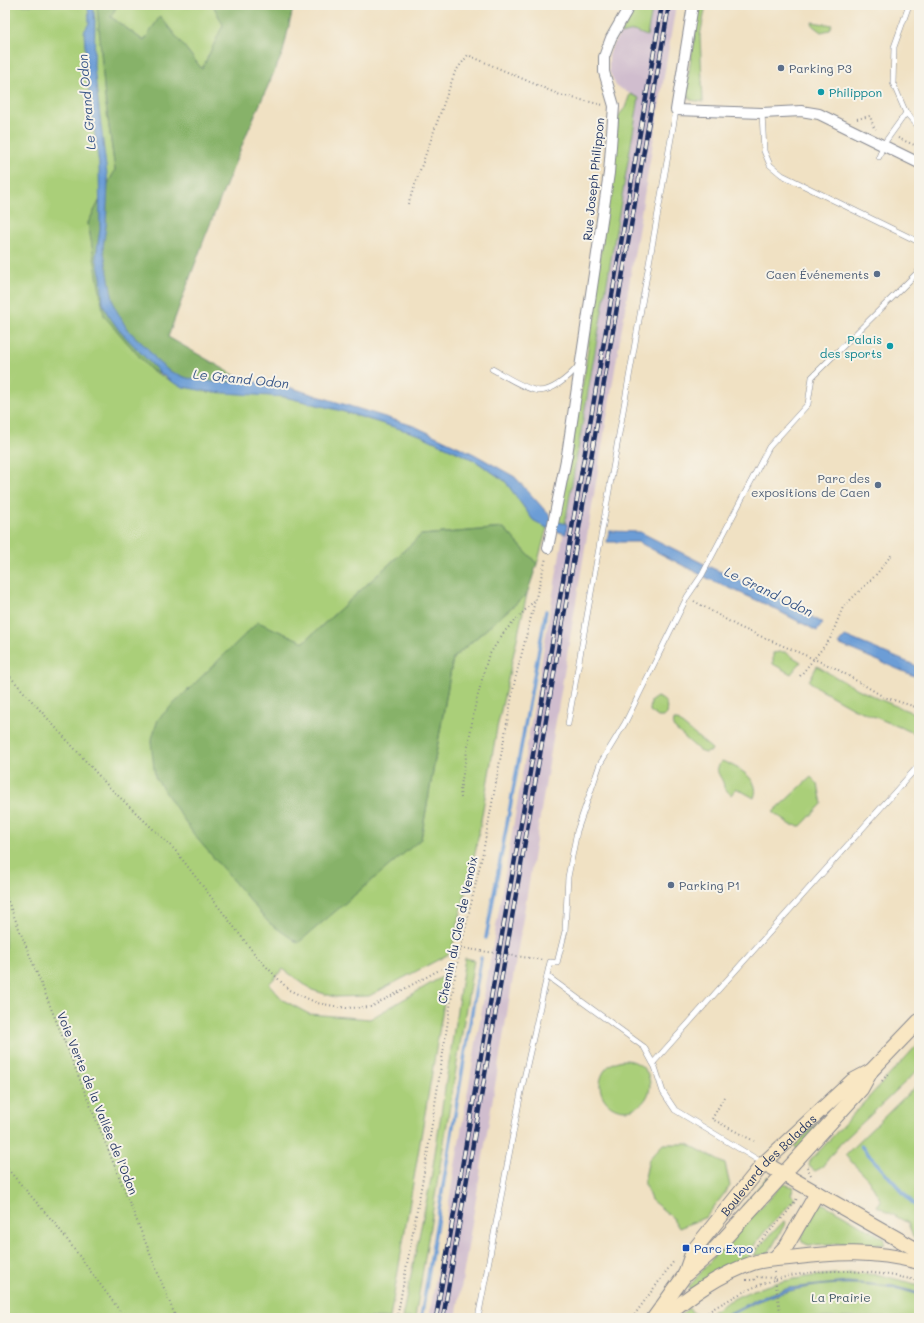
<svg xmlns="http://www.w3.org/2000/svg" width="924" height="1323" viewBox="0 0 924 1323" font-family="Mali,sans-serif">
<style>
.industrial{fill:#d0bdce}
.green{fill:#aacf79;stroke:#627f6c}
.forest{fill:#87b269;stroke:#517064}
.water{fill:#6c9dd6;stroke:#44669a}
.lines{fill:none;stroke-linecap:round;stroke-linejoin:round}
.stream{stroke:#6c9dd6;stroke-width:3.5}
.service-casing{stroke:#868890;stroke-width:6}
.minor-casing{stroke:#868890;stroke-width:12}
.secondary-casing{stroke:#868890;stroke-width:16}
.path{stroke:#868890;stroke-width:2;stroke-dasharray:1 3;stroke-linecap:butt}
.service{stroke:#fff;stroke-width:5}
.minor{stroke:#fff;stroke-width:10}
.secondary{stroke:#f9e7c3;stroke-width:14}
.rail-casing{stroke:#1b2f5e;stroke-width:4.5}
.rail{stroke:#f7f3e8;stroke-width:3;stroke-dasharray:9;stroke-linecap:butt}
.service-dot{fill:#5c6f8a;stroke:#f7f3e8;stroke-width:1.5}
.culture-dot{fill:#0f9aa8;stroke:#f7f3e8;stroke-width:1.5}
.transit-dot{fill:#1a4fb4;stroke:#f7f3e8;stroke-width:1.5}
.labels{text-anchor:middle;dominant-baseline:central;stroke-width:4;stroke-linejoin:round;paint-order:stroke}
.service-label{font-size:12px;fill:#4e5e75;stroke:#f7f3e8;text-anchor:start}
.culture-label{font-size:12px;fill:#0d838f;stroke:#f7f3e8;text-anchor:start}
.street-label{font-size:12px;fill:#1b2f5e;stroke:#f7f3e8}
.transit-label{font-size:12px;fill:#164399;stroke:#f7f3e8;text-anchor:start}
.park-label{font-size:12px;fill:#3f5765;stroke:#f7f3e8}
.water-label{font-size:13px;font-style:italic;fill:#375688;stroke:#f7f3e8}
</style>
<rect width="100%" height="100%" fill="#f7f3e8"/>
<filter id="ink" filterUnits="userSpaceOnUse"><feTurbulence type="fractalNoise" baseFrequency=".025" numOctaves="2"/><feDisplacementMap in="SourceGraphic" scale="8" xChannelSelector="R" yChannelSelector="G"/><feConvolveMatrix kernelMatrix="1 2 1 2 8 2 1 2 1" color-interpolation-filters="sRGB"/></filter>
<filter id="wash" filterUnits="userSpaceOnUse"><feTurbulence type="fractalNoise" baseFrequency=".012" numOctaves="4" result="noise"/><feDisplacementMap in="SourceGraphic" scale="16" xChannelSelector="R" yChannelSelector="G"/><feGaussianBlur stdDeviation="0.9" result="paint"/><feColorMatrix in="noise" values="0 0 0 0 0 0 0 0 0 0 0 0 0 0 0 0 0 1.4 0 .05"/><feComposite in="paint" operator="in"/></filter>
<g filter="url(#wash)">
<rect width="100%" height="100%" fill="#f0e1c3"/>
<!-- industrial -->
<polygon class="industrial" points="653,5 676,5 456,1318 429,1318 638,98 616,86 609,71 609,56 613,44 620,34 634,31 647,36"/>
<!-- green -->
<g class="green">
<polygon points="5,5 97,5 105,98 115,170 88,223 105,316 151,370 172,382 227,392 285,397 338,410 420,435 474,460 505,481 533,520 547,528 537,564 504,528 421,535 304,642 421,839 453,658 527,594 497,728 476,849 451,953 369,996 335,997 312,990 283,969 269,984 283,1000 309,1014 370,1019 440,978 448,979 390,1318 5,1318"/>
<polygon points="117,5 213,5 224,25 202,69 160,17 144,41 111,17"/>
<polygon points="637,5 653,5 647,36 634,31 620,34"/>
<polygon points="700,5 706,5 700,36 703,102 690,100 686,88"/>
<polygon points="812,22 832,25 830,30 821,32 813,26"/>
<polygon points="630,94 639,98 565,524 558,522 585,371 619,115 625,108"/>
<polygon points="780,652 785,652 801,662 791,674 773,664 773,653"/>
<path d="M 817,666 C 851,687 881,701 919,715 L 919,735 L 853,708 L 821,690 L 809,681 Z"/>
<path d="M 657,697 C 666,700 668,704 666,714 L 663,717 L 658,717 L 650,711 L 651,701 Z"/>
<polygon points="674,720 677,720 712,749 711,751 706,753 701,752 673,727"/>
<path d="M 722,761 C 737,767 762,779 754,798 L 736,788 L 731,795 L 724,788 C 724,776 711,773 722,761 Z"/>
<polygon points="811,777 818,784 822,804 801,826 791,825 773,812"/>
<polygon points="465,958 474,960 415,1318 402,1318 431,1179"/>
<polygon points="919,1043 919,1069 840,1144 821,1168 815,1171 809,1166 810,1161"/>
<circle cx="625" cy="1085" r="25"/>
<polygon points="919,1083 919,1241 913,1237 908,1223 877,1206 881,1201 868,1179 845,1155"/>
<polygon points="835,1107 837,1109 798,1150 794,1145"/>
<polygon points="663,1144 688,1144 725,1164 730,1186 706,1217 679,1228 672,1217 651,1200 644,1182 649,1159"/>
<polygon points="768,1176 770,1179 744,1208 742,1207"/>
<path d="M 783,1184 L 794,1187 L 791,1194 L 795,1198 C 786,1211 746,1246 749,1260 L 691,1290 L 688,1288 L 716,1254 Z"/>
<polygon points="820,1204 824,1204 885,1239 884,1245 848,1243 808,1245 802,1242 801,1239 804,1232 817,1208 816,1207"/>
<polygon points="784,1221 786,1222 768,1254 754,1256 758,1248"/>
<path d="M 852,1273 L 880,1275 L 919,1285 L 919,1318 L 705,1318 C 744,1284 802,1275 852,1273 Z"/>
<polygon points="688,1308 700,1318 678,1318"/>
</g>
<!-- forest -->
<g class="forest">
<polygon points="97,5 117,5 111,17 144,41 160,16 202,69 223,25 213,5 291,5 293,8 283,52 247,133 205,237 168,337 243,380 209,393 151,370 104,316 88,223 115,170 105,98"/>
<polygon points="504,528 537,564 527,594 453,658 421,839 298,943 269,923 195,836 155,777 151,742 158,719 258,622 304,642 421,535"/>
</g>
<!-- water -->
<g class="water">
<polygon points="88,5 93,5 95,21 94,67 108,183 106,226 103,247 114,306 127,329 148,349 158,362 169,371 187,378 216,382 256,382 279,384 414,426 474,454 515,477 552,518 558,522 567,524 566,534 547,528 533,520 505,481 474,460 420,435 338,410 285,397 210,392 183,387 172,382 159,372 119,330 107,313 103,303 101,277 96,257 100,229 99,165 87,76 84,32 89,23"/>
<polygon points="609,531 640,532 712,568 771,594 823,623 817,631 765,604 707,578 638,542 607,542"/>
<polygon points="845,636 919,667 919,678 838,644"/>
<path d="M 847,1282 L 893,1286 L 919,1293 L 919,1295 C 873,1279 818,1281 772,1296 C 756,1301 740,1310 725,1318 L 719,1318 L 763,1296 L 789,1288 Z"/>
</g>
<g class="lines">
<!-- stream -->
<g class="stream">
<polyline points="486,938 546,611"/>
<polyline points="861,1146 919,1210"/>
<polyline points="421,1318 481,958"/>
</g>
</g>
</g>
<g filter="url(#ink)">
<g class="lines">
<!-- service casing -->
<g class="service-casing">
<g id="service">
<polyline points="762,113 764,151 770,165 782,175 919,242"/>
<polyline points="906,113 919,127"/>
<polyline points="879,157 883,145 906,113 893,83 894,47 909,5"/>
<path d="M 492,369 C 505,376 520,386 534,390 C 550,395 570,376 579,365"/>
<polyline points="568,724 676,110"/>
<polyline points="547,976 644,1047 655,1067 663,1092 675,1110 763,1163"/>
<polyline points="653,1063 919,765"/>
<polyline points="478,1318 521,1092 550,962 557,963 565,931 568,877 577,831 600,764 625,723 687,597 702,575 769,447 808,404 812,377 919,271"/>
</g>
</g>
<!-- minor casing -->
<g class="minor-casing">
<g id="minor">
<polyline points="693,5 676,110 762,113 801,111 819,114 919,163"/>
<polyline points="548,548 567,455 609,173 614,106 604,72 604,57 611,38 630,5"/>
</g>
</g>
<!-- secondary casing -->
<g class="secondary-casing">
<g id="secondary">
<polyline points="764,1163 919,1251"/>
<polyline points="775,1258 787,1245 817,1193"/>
<path id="s1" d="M 685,1274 L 693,1251 L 764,1163 L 852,1081 L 871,1071"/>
<polyline points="654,1318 685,1275 714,1250 861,1089 871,1071 919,1021"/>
<path d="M 663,1318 C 690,1295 718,1275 753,1263 C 765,1259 777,1259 789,1258 C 836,1252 872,1250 919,1262"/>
</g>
</g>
<!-- path -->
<g class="path">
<polyline points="857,119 870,116 874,128 876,129"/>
<polyline points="898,138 919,147"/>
<polyline points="408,204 455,72 468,55 560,95 603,105"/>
<polyline points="694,601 739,627 835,668 884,697 919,708"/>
<polyline points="5,671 109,787 175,850 257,957 289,990 317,1003 346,1008 371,1007 441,969 456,969"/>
<polyline points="800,676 830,639 843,607 875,576 893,553"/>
<polyline points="461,798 460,791 475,706 488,657 504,632 535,600"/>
<polyline points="5,894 176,1318"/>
<polyline points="461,948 543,960"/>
<polyline points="882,1081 888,1074"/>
<polyline points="724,1097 712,1119 754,1141"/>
<polyline points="5,1166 57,1226 125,1318"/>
<polyline points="807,1167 811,1175"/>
<polyline points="754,1248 785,1215 798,1197"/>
<polyline points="774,1272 781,1318"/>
<polyline points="746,1280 754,1280 757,1277 775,1278"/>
<polyline points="397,1318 427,1156 456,969 483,852 515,680 546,558"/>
<polyline points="632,1318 674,1261"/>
<path d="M 702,1318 C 710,1309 722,1304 732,1298 C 790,1265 856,1266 919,1281"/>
</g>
<!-- service -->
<use href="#service" class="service"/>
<!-- minor -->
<use href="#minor" class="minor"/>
<!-- secondary -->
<use href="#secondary" class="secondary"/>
<!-- rail casing -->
<g class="rail-casing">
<g id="rail">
<polyline points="436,1318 662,5"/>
<polyline points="443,1318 669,5"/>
</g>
</g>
<!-- rail -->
<use href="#rail" class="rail"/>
</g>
</g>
<!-- markers -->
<g class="service-dot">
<circle cx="781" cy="68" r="4"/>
<circle cx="877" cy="274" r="4"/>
<circle cx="878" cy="485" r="4"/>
<circle cx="671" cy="885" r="4"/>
</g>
<g class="culture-dot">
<circle cx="821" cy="92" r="4"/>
<circle cx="890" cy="346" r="4"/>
</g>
<rect class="transit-dot" x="682" y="1244" width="8" height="8" rx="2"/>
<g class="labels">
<!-- service labels -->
<g class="service-label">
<text x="789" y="68">Parking P3</text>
<text x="869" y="274" text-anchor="end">Caen Événements</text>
<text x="870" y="478" text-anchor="end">Parc des<tspan x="870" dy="14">expositions de Caen</tspan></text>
<text x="679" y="885">Parking P1</text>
</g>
<!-- culture labels -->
<g class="culture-label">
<text x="829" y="92">Philippon</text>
<text x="882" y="339" text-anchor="end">Palais<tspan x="882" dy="14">des sports</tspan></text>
</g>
<!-- street labels -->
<g class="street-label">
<text transform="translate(593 179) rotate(-84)">Rue Joseph Philippon</text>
<text transform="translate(457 930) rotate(-78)">Chemin du Clos de Venoix</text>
<text transform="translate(98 1103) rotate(68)">Voie Verte de la Vallée de l'Odon</text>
<text stroke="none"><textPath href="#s1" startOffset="139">Boulevard des Baladas</textPath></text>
</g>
<!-- transit labels -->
<g class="transit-label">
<text x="694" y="1248">Parc Expo</text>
</g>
<!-- park labels -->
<g class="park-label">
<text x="841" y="1297">La Prairie</text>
</g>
<!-- water labels -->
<g class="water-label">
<text transform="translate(86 102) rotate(-95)">Le Grand Odon</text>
<text transform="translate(241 378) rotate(6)">Le Grand Odon</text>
<text transform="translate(769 591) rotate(26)">Le Grand Odon</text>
</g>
</g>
<!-- margin -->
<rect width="924" height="1323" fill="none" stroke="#f7f3e8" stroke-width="20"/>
</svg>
